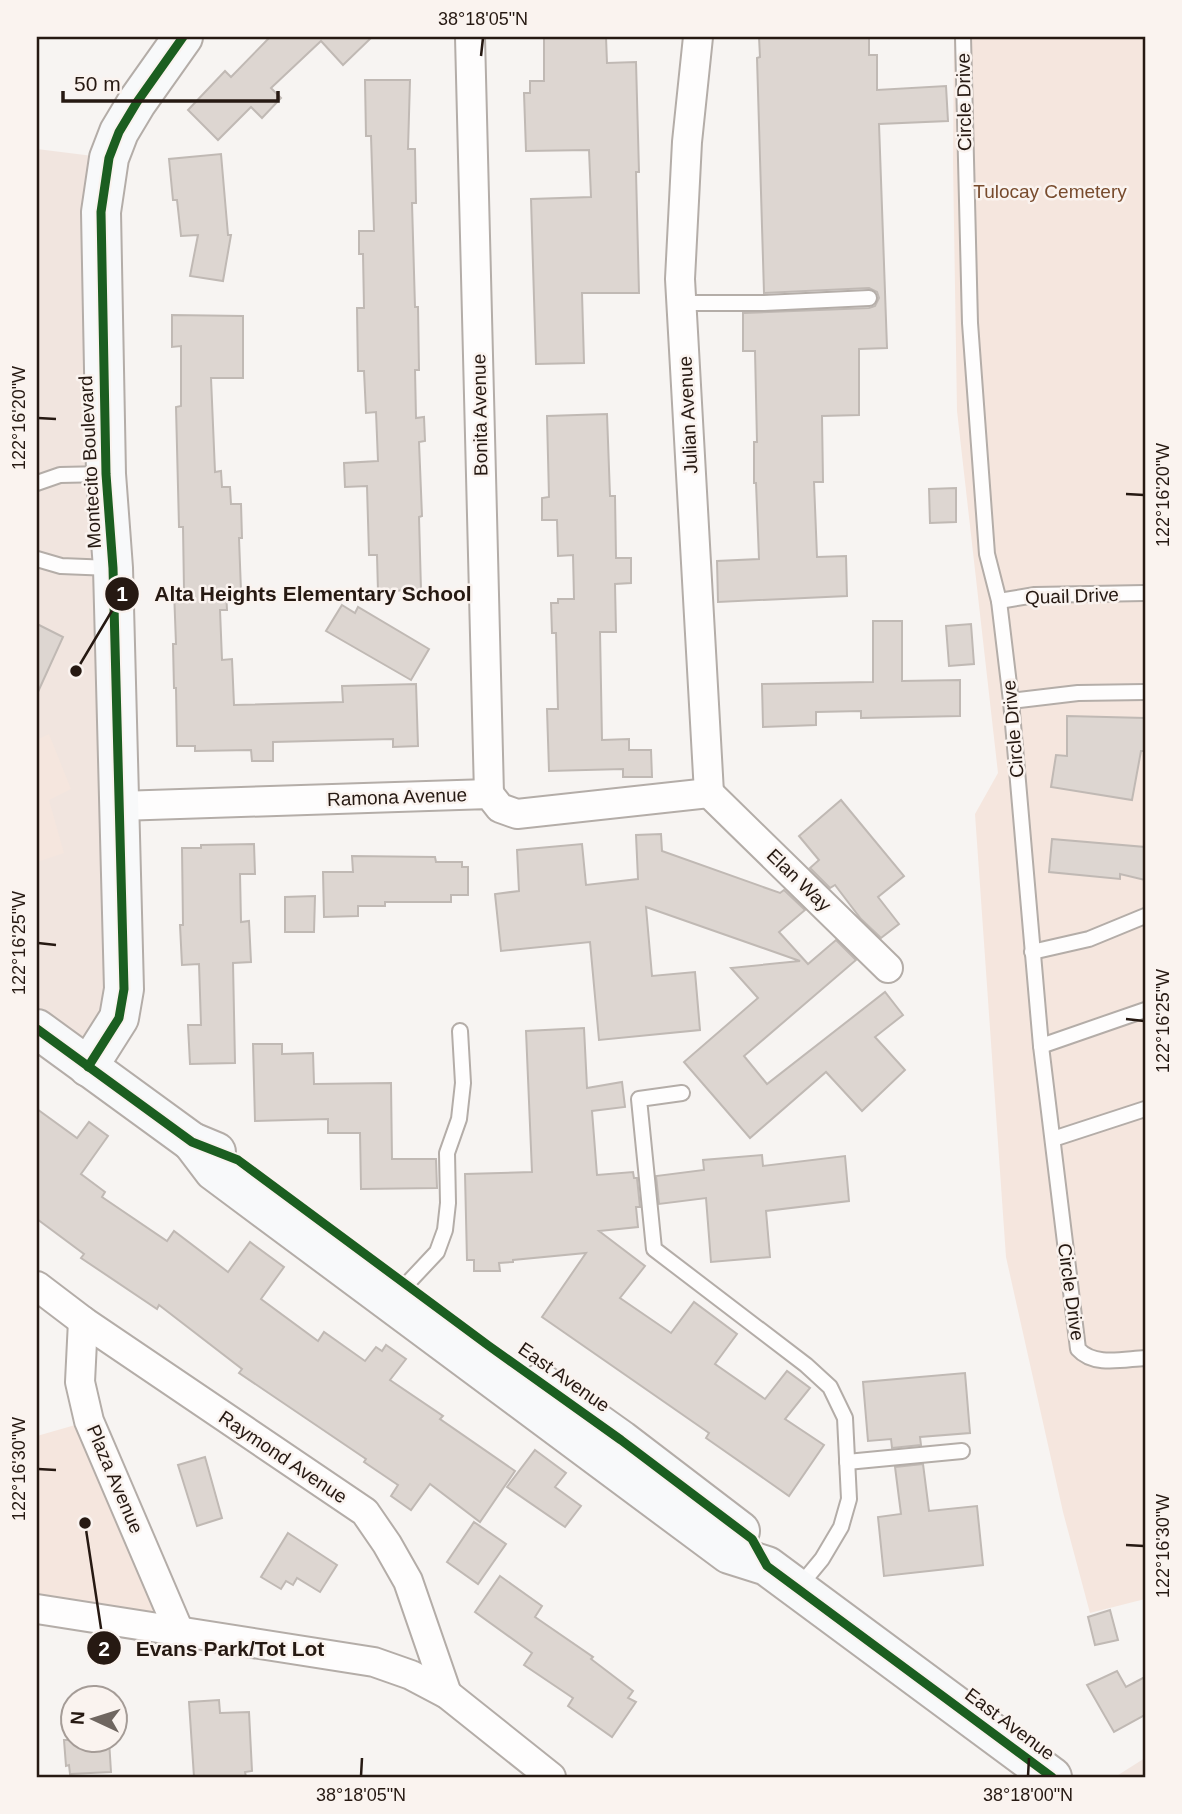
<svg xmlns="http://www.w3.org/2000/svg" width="1182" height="1814" viewBox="0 0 1182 1814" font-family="Arial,sans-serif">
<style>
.built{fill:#f1e5df}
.green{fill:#f5e6de}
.building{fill:#ddd6d1;stroke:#c0b9b4;stroke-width:2}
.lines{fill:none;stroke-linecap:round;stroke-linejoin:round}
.lane-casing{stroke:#b4ada8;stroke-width:18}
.street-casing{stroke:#b4ada8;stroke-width:32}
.secondary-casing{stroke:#b4ada8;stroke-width:42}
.lane{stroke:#fefdfd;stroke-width:14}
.street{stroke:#fefdfd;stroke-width:28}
.secondary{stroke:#f8f9fa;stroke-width:38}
.cycleway-casing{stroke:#faf3ef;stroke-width:13}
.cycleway{stroke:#1b5e20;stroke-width:9}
.ticks{fill:none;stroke:#261912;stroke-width:2.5}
.labels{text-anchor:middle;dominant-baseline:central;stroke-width:5;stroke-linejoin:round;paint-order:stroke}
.street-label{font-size:19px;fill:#261912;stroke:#faf3ef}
.park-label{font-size:19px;fill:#784b2d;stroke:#faf3ef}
.leader{fill:none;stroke:#261912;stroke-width:2.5}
.callout-dot{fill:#261912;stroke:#faf3ef;stroke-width:2.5}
.mark-label{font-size:21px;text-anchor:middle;font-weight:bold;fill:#fff}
.callout-label{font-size:21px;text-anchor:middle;font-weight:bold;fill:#261912;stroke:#faf3ef;stroke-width:5;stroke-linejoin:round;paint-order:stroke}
.neatline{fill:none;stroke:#261912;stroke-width:2.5}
.ticks-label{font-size:18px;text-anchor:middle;fill:#261912}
</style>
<rect width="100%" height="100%" fill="#f7f4f2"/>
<!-- built -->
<g class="built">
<polygon points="37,149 109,158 124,989 88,1067 37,1029"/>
<polygon points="1145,1758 1145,1777 1115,1777"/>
</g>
<!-- green -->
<g class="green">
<polygon points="954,37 1145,37 1145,1599 1090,1613 1063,1512 1006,1257 975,814 998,773 957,411 953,163"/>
<polygon points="49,734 71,789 49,800 64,853 37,862 37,740"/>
<polygon points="89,1421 179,1631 37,1609 37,1436"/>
</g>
<!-- building -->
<g class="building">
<polygon points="270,37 372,37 343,65 321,41 271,88 281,98 262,118 251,107 218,140 188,110 225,71 231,77"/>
<polygon points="544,37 606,37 607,63 636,62 639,172 636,172 639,293 582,293 584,363 536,364 531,199 591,197 589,150 526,151 524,93 530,93 530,81 544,81"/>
<polygon points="759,37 869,37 869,55 877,55 877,90 946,86 948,121 879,124 887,348 859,349 859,415 822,416 823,482 814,482 817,557 846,556 847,596 718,602 717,561 759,559 756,483 754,483 754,442 757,442 755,351 743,351 743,313 869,308 875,306 879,298 877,292 869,288 764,293 757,58 760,57"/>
<polygon points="365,80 410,80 408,149 415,149 416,203 412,203 415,307 418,307 419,370 415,370 416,418 424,417 425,441 419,442 422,516 419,517 421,590 378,591 377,555 369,555 367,486 345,487 344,463 378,461 376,412 366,413 364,371 358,371 357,308 364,308 363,254 359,254 359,231 374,231 371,136 366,136"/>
<polygon points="221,154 228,235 231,235 223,281 190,276 198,235 181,236 177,200 173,200 169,159"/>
<polygon points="172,315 243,316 243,378 211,378 215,472 221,471 222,487 230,487 231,504 241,504 242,538 239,538 241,591 226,591 227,610 220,610 222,660 232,659 234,705 343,702 342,686 416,684 418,746 393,747 393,739 273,742 273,761 252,761 251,750 195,751 195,746 177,746 176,688 174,688 173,644 176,644 174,590 184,590 183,527 179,527 176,407 181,406 181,346 172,347"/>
<polygon points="607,414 610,496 615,496 616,558 631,558 631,583 615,584 616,632 600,632 602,740 629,739 629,750 651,750 652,777 623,777 623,769 549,771 547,709 558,709 556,633 552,633 551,603 558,603 558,599 574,599 573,555 558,556 557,520 542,520 542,498 549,497 547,416"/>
<polygon points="956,488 956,522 930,523 929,489"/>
<polygon points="342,605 355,613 358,607 429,649 411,680 326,631"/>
<polygon points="873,621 902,621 902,681 960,680 960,716 861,718 861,711 816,712 816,725 763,727 762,684 873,682"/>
<polygon points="37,624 63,637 37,694"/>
<polygon points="971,624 974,664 949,666 946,626"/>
<polygon points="1067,716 1145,718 1145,751 1141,751 1132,800 1051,787 1056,755 1067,756"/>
<polygon points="841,800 904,876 878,897 899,924 881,938 861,919 835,885 830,888 810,868 819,860 799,836"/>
<polygon points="661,834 662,851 780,893 784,890 805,910 779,932 808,964 836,940 856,960 744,1056 767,1084 885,992 903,1015 875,1037 905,1070 862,1111 826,1072 750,1138 684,1062 758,998 731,968 800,961 646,907 652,976 695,972 700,1030 599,1040 590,942 501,951 495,894 519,891 517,850 582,844 586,885 638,879 636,835"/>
<polygon points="1052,839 1145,847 1145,880 1120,874 1120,879 1049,872"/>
<polygon points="254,844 255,874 240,874 241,922 249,921 251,962 233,963 235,1063 190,1064 188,1025 201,1025 199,964 182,965 180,925 183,925 182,848 201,848 201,845"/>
<polygon points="352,856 435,857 436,862 462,862 462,867 468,867 468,895 451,895 451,902 385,902 385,906 358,906 358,916 324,917 323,872 353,872"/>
<polygon points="315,896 314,932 285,932 285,897"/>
<polygon points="584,1028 587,1088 622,1082 625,1107 592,1111 597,1175 633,1172 634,1178 637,1178 640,1207 636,1207 638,1227 599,1231 645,1266 620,1298 671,1333 694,1302 737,1334 715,1364 765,1399 787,1371 810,1388 785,1419 824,1445 789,1496 706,1438 709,1433 542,1317 586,1253 513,1260 513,1262 499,1263 500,1271 474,1271 474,1260 467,1260 465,1174 532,1172 526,1031"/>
<polygon points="253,1044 282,1044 282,1054 313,1053 314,1084 391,1083 392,1159 436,1159 437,1188 361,1189 360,1133 328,1133 328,1119 255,1121"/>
<polygon points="37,1109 77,1138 89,1122 108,1136 81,1174 105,1192 102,1197 167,1241 174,1231 228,1272 250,1242 284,1267 261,1299 318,1341 324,1332 365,1361 376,1347 382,1351 386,1345 406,1359 390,1380 443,1416 440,1419 515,1471 480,1522 430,1484 411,1510 391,1496 398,1485 364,1462 366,1459 239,1373 242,1369 159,1305 157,1309 81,1258 84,1254 37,1219"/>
<polygon points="762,1155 763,1166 845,1156 849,1201 766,1211 770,1257 711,1262 706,1198 659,1204 656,1176 704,1170 703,1160"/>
<polygon points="965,1373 970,1433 920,1437 921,1445 892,1448 891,1439 868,1441 863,1382"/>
<polygon points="535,1450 566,1473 555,1487 581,1506 565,1527 507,1487"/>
<polygon points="205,1457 222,1518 197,1526 178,1465"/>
<polygon points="923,1464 929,1511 977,1506 983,1565 884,1576 878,1517 901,1514 895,1467"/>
<polygon points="474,1522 506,1544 478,1584 447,1562"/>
<polygon points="288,1533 337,1565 320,1592 297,1578 293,1585 286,1581 281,1589 261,1577"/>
<polygon points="500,1576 542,1606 535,1617 593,1657 591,1659 633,1691 628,1698 636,1702 612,1737 568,1706 573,1698 524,1665 532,1653 475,1612"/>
<polygon points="1110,1610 1118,1640 1095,1645 1088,1617"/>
<polygon points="1117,1671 1126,1687 1145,1677 1145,1715 1114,1732 1087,1685"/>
<polygon points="219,1700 220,1713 249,1712 252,1771 245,1772 246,1777 194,1777 189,1702"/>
<polygon points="64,1740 109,1740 111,1772 70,1774 69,1765 66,1766"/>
</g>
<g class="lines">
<!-- lane casing -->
<g class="lane-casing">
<g id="lane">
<path d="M 963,37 L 970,323 L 987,554 L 999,601 L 1011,701 L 1041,1046 L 1078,1349 C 1094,1367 1124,1359 1145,1358"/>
<polyline points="682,303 764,303 869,298"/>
<polyline points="37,483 60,475 105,474"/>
<polyline points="37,559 61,566 111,568"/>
<polyline points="999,601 1035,595 1145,593"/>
<polyline points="1011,701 1078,693 1145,692"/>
<polyline points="1032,952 1089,939 1145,916"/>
<polyline points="1041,1046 1145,1010"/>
<polyline points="682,1093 639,1099 654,1249 806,1365 830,1387 845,1418 849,1499 841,1527 822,1559 798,1588"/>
<polyline points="1053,1139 1145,1109"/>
<polyline points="406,1285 437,1252 445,1230 448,1203 447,1153 459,1119 463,1083 460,1031"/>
<polyline points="847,1462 962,1451"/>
</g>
</g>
<!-- street casing -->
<g class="street-casing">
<g id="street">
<polyline points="470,37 489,794"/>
<polyline points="698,37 687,142 680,279 709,793"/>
<polyline points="709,793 888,968"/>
<polyline points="119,806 489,794 500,808 517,814 709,793"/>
<polyline points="37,1286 83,1321 365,1512 387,1544 408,1581 447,1694"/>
<polyline points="83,1321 80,1382 89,1421 179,1631"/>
<polyline points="37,1609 374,1662 411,1675 447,1694 551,1777"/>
</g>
</g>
<!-- secondary casing -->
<g class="secondary-casing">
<g id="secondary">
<polyline points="37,1029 192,1142 216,1152"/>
<polyline points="88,1067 119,1018 124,989 113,568 106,474 101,212 109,158 119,132 137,102 183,37"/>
<polyline points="192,1142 214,1171 729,1554 767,1566 1052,1777"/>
<polyline points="541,1383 621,1440 740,1531"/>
</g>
</g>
<!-- lane -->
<use href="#lane" class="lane"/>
<!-- street -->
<use href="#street" class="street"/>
<!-- secondary -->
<use href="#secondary" class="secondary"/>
<!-- cycleway casing -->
<g class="cycleway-casing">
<g id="cycleway">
<polyline points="37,1029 192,1142 238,1160 489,1346 621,1440 752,1539 767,1566 1052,1777"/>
<polyline points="88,1067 119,1018 124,989 113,568 106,474 101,212 109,158 119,132 137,102 183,37"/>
</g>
</g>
<!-- cycleway -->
<use href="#cycleway" class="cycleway"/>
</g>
<!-- ticks -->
<path class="ticks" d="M 481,56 L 483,38M 38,418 L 56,419M 1126,494 L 1144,495M 38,943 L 56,945M 1126,1019 L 1144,1021M 38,1469 L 56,1470M 1126,1545 L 1144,1546M 361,1776 L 362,1758M 1028,1776 L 1029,1758"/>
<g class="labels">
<!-- street labels -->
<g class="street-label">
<text transform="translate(964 102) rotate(-91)">Circle Drive</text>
<text transform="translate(480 415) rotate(-91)">Bonita Avenue</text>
<text transform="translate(688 415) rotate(-93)">Julian Avenue</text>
<text transform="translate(90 462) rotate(-93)">Montecito Boulevard</text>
<text transform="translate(1072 596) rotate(-2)">Quail Drive</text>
<text transform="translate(1013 729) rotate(-95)">Circle Drive</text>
<text transform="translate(397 797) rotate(-2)">Ramona Avenue</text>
<text transform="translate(799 880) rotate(44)">Elan Way</text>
<text transform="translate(1071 1292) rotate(82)">Circle Drive</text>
<text transform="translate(564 1377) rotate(35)">East Avenue</text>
<text transform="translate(283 1457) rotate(34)">Raymond Avenue</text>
<text transform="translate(115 1479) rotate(67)">Plaza Avenue</text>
<text transform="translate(1010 1724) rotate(37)">East Avenue</text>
</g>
<!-- park labels -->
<g class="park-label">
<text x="1050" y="191">Tulocay Cemetery</text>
</g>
</g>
<!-- callouts -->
<path class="leader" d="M76 671L122 594M85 1523L104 1648"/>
<g class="callout-dot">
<circle cx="76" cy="671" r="7"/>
<circle cx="85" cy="1523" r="7"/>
<circle cx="122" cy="594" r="18"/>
<circle cx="104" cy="1648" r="18"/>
</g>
<g class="mark-label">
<text x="122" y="601">1</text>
<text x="104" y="1656">2</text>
</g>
<g class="callout-label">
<text x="313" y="601">Alta Heights Elementary School</text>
<text x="230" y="1656">Evans Park/Tot Lot</text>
</g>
<!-- border -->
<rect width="1182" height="1814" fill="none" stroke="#faf3ef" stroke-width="77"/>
<!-- north arrow -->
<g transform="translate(94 1719) rotate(274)"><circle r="33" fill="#faf3ef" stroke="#a59c97" stroke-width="2"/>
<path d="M0-5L12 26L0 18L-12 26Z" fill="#6f6660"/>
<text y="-10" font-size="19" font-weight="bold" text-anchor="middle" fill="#261912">N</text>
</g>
<!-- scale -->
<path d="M63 91v10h215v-10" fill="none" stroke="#261912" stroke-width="3.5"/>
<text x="74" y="91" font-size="21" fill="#261912" stroke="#faf3ef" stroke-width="5" paint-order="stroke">50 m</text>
<rect x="38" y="38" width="1106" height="1738" class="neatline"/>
<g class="ticks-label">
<text x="483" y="25">38°18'05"N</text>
<text transform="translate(19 418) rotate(-90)" y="6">122°16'20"W</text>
<text transform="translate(1163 495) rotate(-90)" y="6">122°16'20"W</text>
<text transform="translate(19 943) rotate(-90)" y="6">122°16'25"W</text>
<text transform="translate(1163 1021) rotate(-90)" y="6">122°16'25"W</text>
<text transform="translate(19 1469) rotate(-90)" y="6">122°16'30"W</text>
<text transform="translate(1163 1546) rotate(-90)" y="6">122°16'30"W</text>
<text x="361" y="1801">38°18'05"N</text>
<text x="1028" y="1801">38°18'00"N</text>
</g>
</svg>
